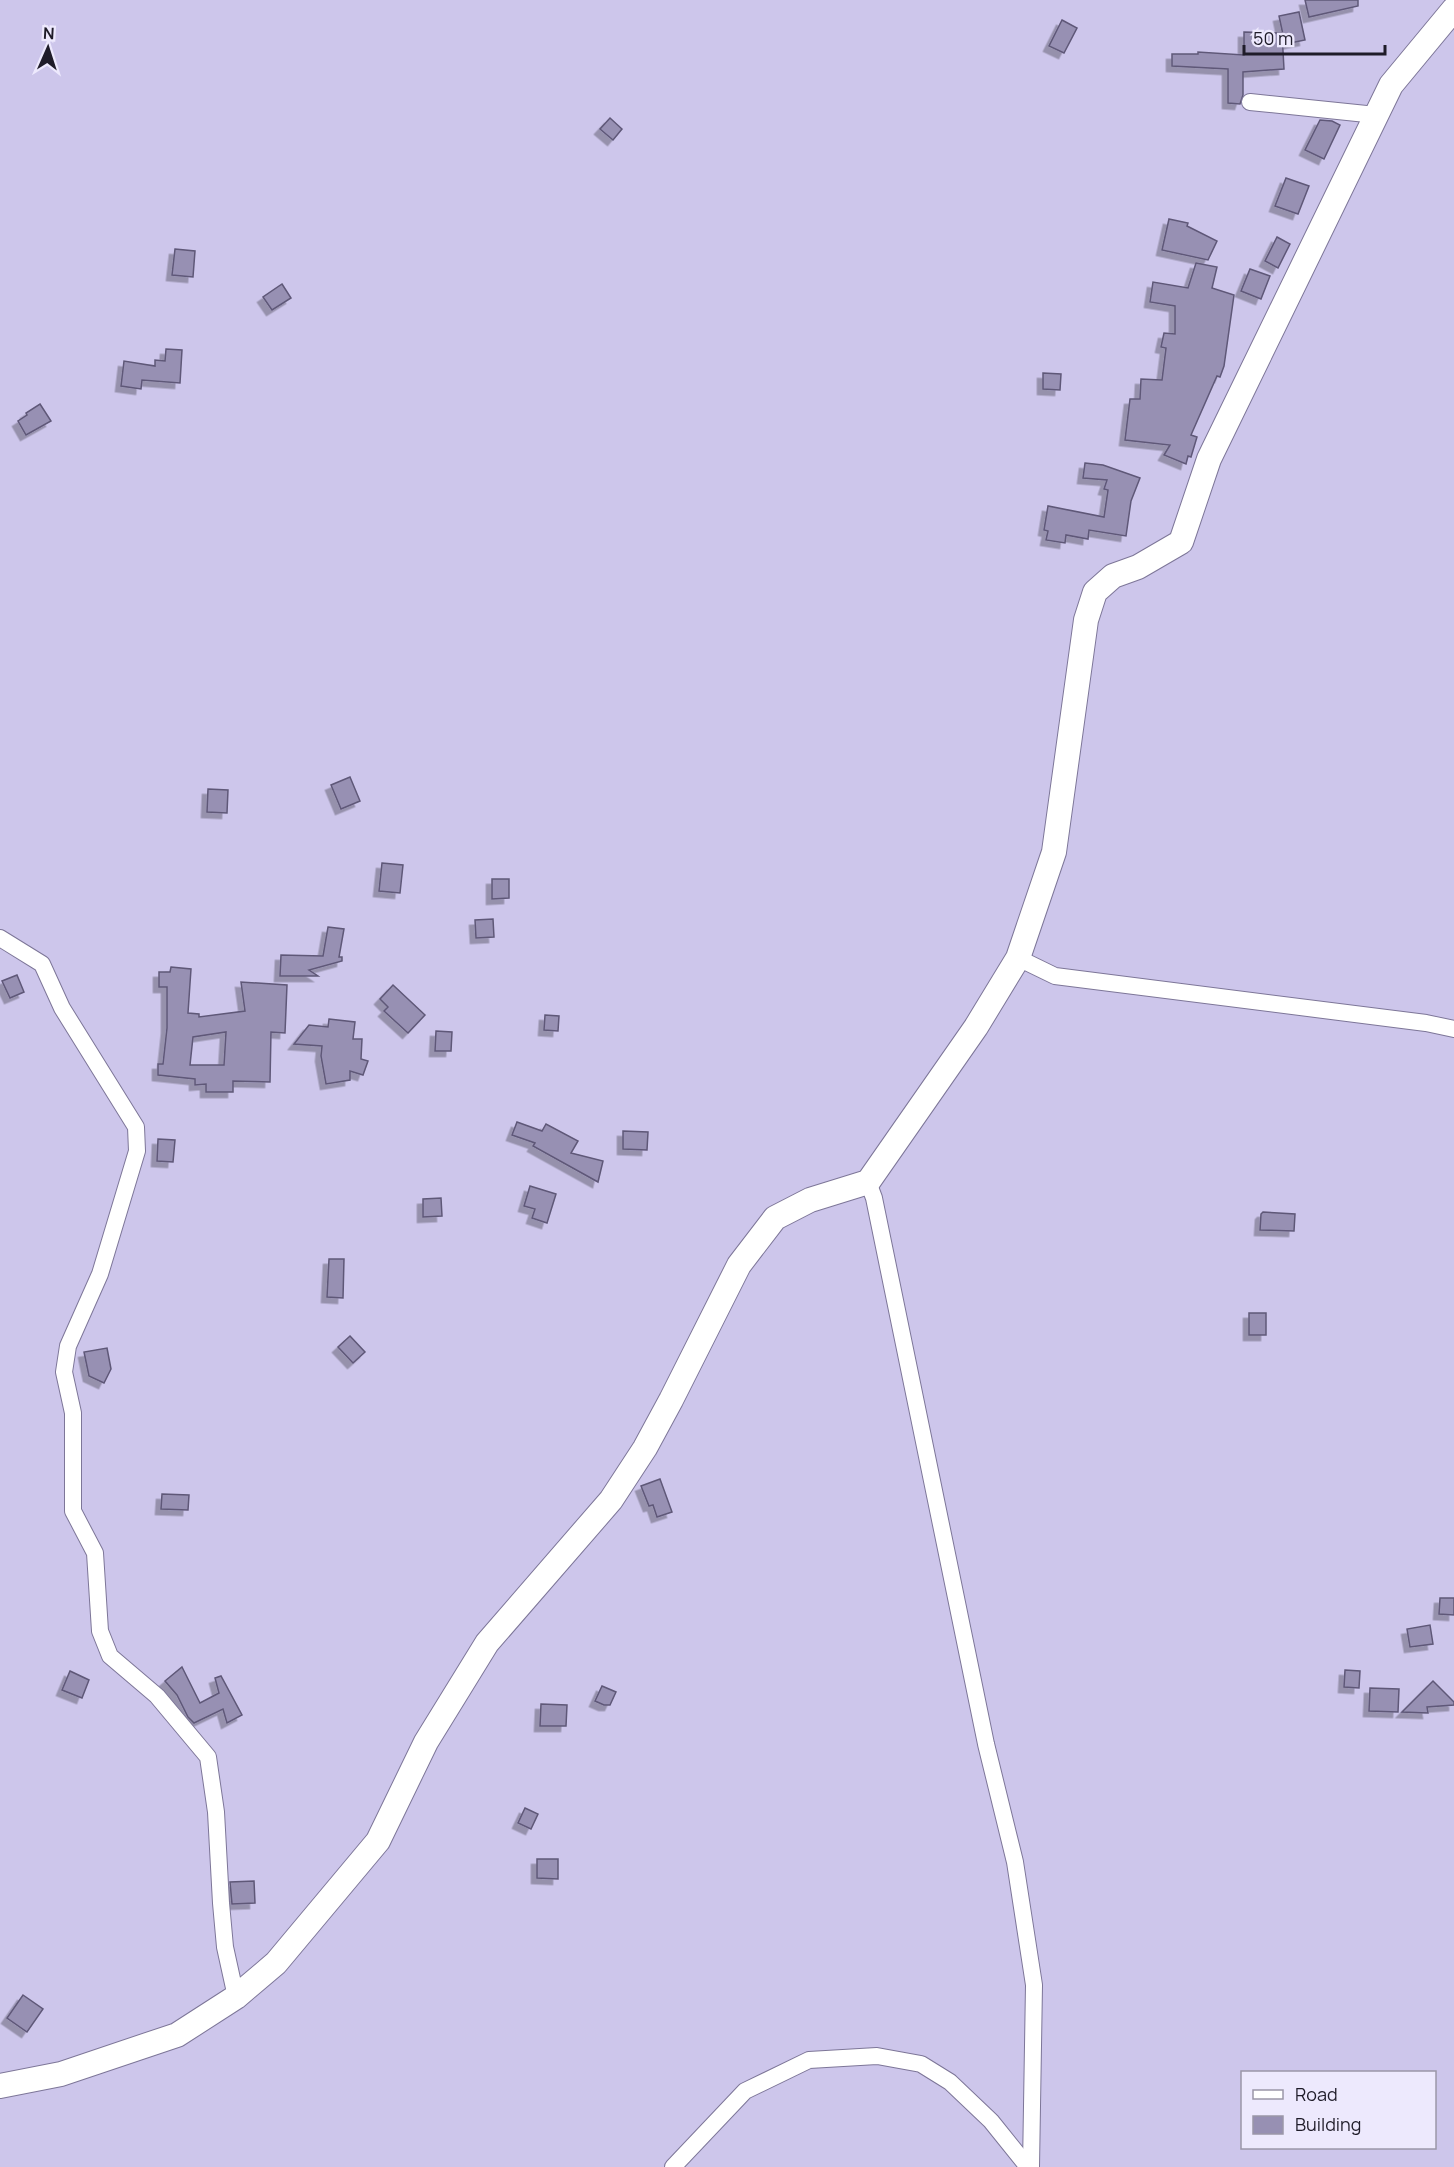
<svg xmlns="http://www.w3.org/2000/svg" width="1454" height="2167" viewBox="0 0 1454 2167" font-family="Manrope,sans-serif">
<style>
.building{fill:#9790b3;stroke:#5f5878;stroke-width:1.5;fill-rule:evenodd;filter:url(#shadow)}
.lines{fill:none;stroke-linecap:round;stroke-linejoin:round}
.street-casing{stroke:#7d7698;stroke-width:18}
.secondary-casing{stroke:#7d7698;stroke-width:26}
.street{stroke:#fff;stroke-width:16}
.secondary{stroke:#fff;stroke-width:24}
</style>
<defs>
<filter id="shadow"><feDropShadow dx="-5.5" dy="5.5" stdDeviation="0" flood-color="#0004"/></filter>
</defs>
<rect width="100%" height="100%" fill="#cdc6eb"/>
<!-- building -->
<g class="building">
<polygon points="1305,0 1358,0 1358,6 1309,17"/>
<polygon points="1299,12 1305,40 1285,44 1279,16"/>
<polygon points="1062,20 1077,28 1064,53 1049,46"/>
<polygon points="1244,32 1282,33 1284,69 1243,72 1243,95 1240,104 1228,103 1228,69 1172,66 1172,54 1198,54 1198,52 1244,55"/>
<polygon points="610,118 622,129 613,140 600,129"/>
<polygon points="1320,120 1332,121 1340,125 1324,159 1305,150"/>
<polygon points="1286,178 1309,186 1298,214 1275,206"/>
<polygon points="1169,219 1188,223 1187,226 1217,241 1208,260 1162,250"/>
<polygon points="1277,237 1290,244 1278,268 1265,261"/>
<polygon points="175,249 195,251 193,277 172,275"/>
<polygon points="1196,263 1217,267 1212,288 1234,295 1224,366 1220,377 1217,376 1191,435 1197,437 1191,457 1188,456 1186,464 1164,455 1170,445 1125,440 1130,399 1140,399 1141,379 1162,380 1166,348 1161,347 1164,333 1175,334 1175,306 1150,302 1153,282 1188,288"/>
<polygon points="1250,269 1270,276 1261,299 1241,291"/>
<polygon points="282,284 291,298 272,310 263,297"/>
<polygon points="166,349 182,350 180,383 142,380 141,389 121,386 124,361 155,366 155,360 165,361"/>
<polygon points="1043,373 1061,374 1060,390 1043,389"/>
<polygon points="40,404 51,421 26,435 18,421 27,415 26,413"/>
<polygon points="1085,463 1103,465 1140,478 1131,501 1126,536 1089,530 1088,539 1066,535 1065,543 1046,540 1048,531 1044,530 1048,506 1104,517 1108,490 1104,489 1107,480 1083,478"/>
<polygon points="350,777 360,801 341,809 331,785"/>
<polygon points="208,789 228,790 227,813 207,812"/>
<polygon points="382,863 403,865 400,893 379,891"/>
<polygon points="492,879 509,879 509,898 492,899"/>
<polygon points="493,919 494,937 476,938 475,920"/>
<polygon points="328,927 344,929 339,957 342,957 342,961 309,970 318,976 280,976 281,955 323,956"/>
<path d="M 171,967 L 191,969 L 188,1013 L 199,1014 L 199,1017 L 245,1011 L 241,982 L 287,985 L 285,1033 L 271,1032 L 270,1082 L 233,1081 L 233,1092 L 206,1092 L 206,1084 L 195,1085 L 195,1079 L 158,1075 L 158,1064 L 163,1064 L 167,1028 L 167,987 L 159,987 L 159,972 L 170,972 ZM 226,1032 L 224,1065 L 190,1065 L 193,1037 Z"/>
<polygon points="17,975 24,992 10,998 2,981"/>
<polygon points="393,985 425,1015 408,1033 384,1011 388,1007 380,999"/>
<polygon points="545,1015 559,1016 558,1031 544,1030"/>
<polygon points="329,1019 355,1022 353,1039 362,1039 361,1059 368,1061 363,1075 350,1071 350,1080 326,1084 321,1056 322,1046 294,1044 309,1025 328,1027"/>
<polygon points="436,1031 452,1032 451,1051 435,1051"/>
<polygon points="517,1122 542,1131 546,1124 578,1141 571,1153 603,1161 598,1182 533,1146 535,1143 512,1135"/>
<polygon points="623,1131 648,1132 647,1150 623,1149"/>
<polygon points="158,1139 175,1140 173,1162 157,1161"/>
<polygon points="530,1186 556,1194 547,1223 532,1218 535,1209 524,1206"/>
<polygon points="441,1198 442,1216 423,1217 423,1199"/>
<polygon points="1263,1212 1295,1214 1294,1231 1260,1230 1261,1214"/>
<polygon points="329,1259 344,1259 343,1298 327,1297"/>
<rect x="1249" y="1313" width="17" height="22"/>
<polygon points="350,1336 365,1352 353,1363 338,1347"/>
<polygon points="107,1348 111,1369 104,1383 89,1376 84,1352"/>
<polygon points="660,1479 672,1512 657,1517 653,1505 649,1506 641,1486"/>
<polygon points="162,1494 189,1495 188,1510 161,1509"/>
<polygon points="1440,1598 1454,1598 1454,1615 1439,1614"/>
<polygon points="1430,1625 1433,1644 1410,1647 1407,1629"/>
<polygon points="182,1667 200,1703 219,1693 215,1678 221,1676 242,1715 227,1723 223,1709 194,1723 188,1717 177,1695 165,1681"/>
<polygon points="1345,1670 1360,1671 1359,1688 1344,1687"/>
<polygon points="70,1671 89,1680 82,1698 62,1690"/>
<polygon points="1433,1681 1454,1702 1454,1705 1427,1707 1428,1713 1402,1712"/>
<polygon points="602,1686 616,1692 610,1705 604,1705 595,1701"/>
<polygon points="1370,1688 1399,1689 1398,1712 1369,1711"/>
<polygon points="541,1704 567,1705 566,1726 540,1726"/>
<polygon points="525,1808 538,1814 531,1829 518,1823"/>
<polygon points="537,1859 558,1859 558,1879 537,1878"/>
<polygon points="254,1881 255,1903 232,1904 230,1882"/>
<polygon points="23,1995 43,2009 27,2032 7,2018"/>
</g>
<g class="lines">
<!-- street casing -->
<g class="street-casing">
<g id="street">
<polyline points="1250,102 1376,115"/>
<polyline points="0,938 42,964 62,1008 136,1127 137,1151 100,1274 68,1346 64,1372 73,1413 73,1511 95,1553 100,1631 110,1656 157,1696 208,1757 216,1812 221,1903 225,1947 236,1997"/>
<polyline points="1018,958 1055,976 1426,1023 1454,1029"/>
<polyline points="868,1182 874,1198 986,1744 1015,1862 1034,1985 1031,2167"/>
<polyline points="673,2167 745,2091 809,2060 877,2056 921,2064 950,2082 991,2121 1028,2167"/>
</g>
</g>
<!-- secondary casing -->
<g class="secondary-casing">
<polyline id="secondary" points="0,2086 61,2074 177,2035 236,1997 276,1963 378,1841 426,1742 487,1643 611,1500 645,1448 671,1400 739,1265 775,1218 810,1200 868,1182 976,1027 1018,958 1054,852 1086,620 1095,592 1113,576 1138,567 1181,542 1209,459 1391,85 1454,9"/>
</g>
<!-- street -->
<use href="#street" class="street"/>
<!-- secondary -->
<use href="#secondary" class="secondary"/>
</g>
<!-- legend -->
<rect x="1241" y="2071" width="195" height="78" fill="#ede9fd" stroke="#9b97a8" stroke-width="1.5"/>
<rect x="1253" y="2090" width="30" height="9" fill="#ffffff" stroke="#9b97a8" stroke-width="1.5"/>
<text x="1295" y="2101" font-size="18" fill="#1f1c29">Road</text>
<rect x="1253" y="2116" width="30" height="18" fill="#9790b3" stroke="#9b97a8" stroke-width="1.5"/>
<text x="1295" y="2131" font-size="18" fill="#1f1c29">Building</text>
<!-- north arrow -->
<g transform="translate(48 48) rotate(3)" stroke="#ede9fd" stroke-width="4.5" paint-order="stroke">
<path d="M0-4.5L10 22L0 15L-10 22Z" fill="#1f1c29"/>
<text y="-9" font-size="16" font-weight="bold" text-anchor="middle" fill="#1f1c29">N</text>
</g>
<!-- scale -->
<path d="M1244 45v9h141v-9" fill="none" stroke="#1f1c29" stroke-width="3"/>
<text x="1253" y="45" font-size="18" fill="#1f1c29" stroke="#ede9fd" stroke-width="4.5" paint-order="stroke">50 m</text>
</svg>
